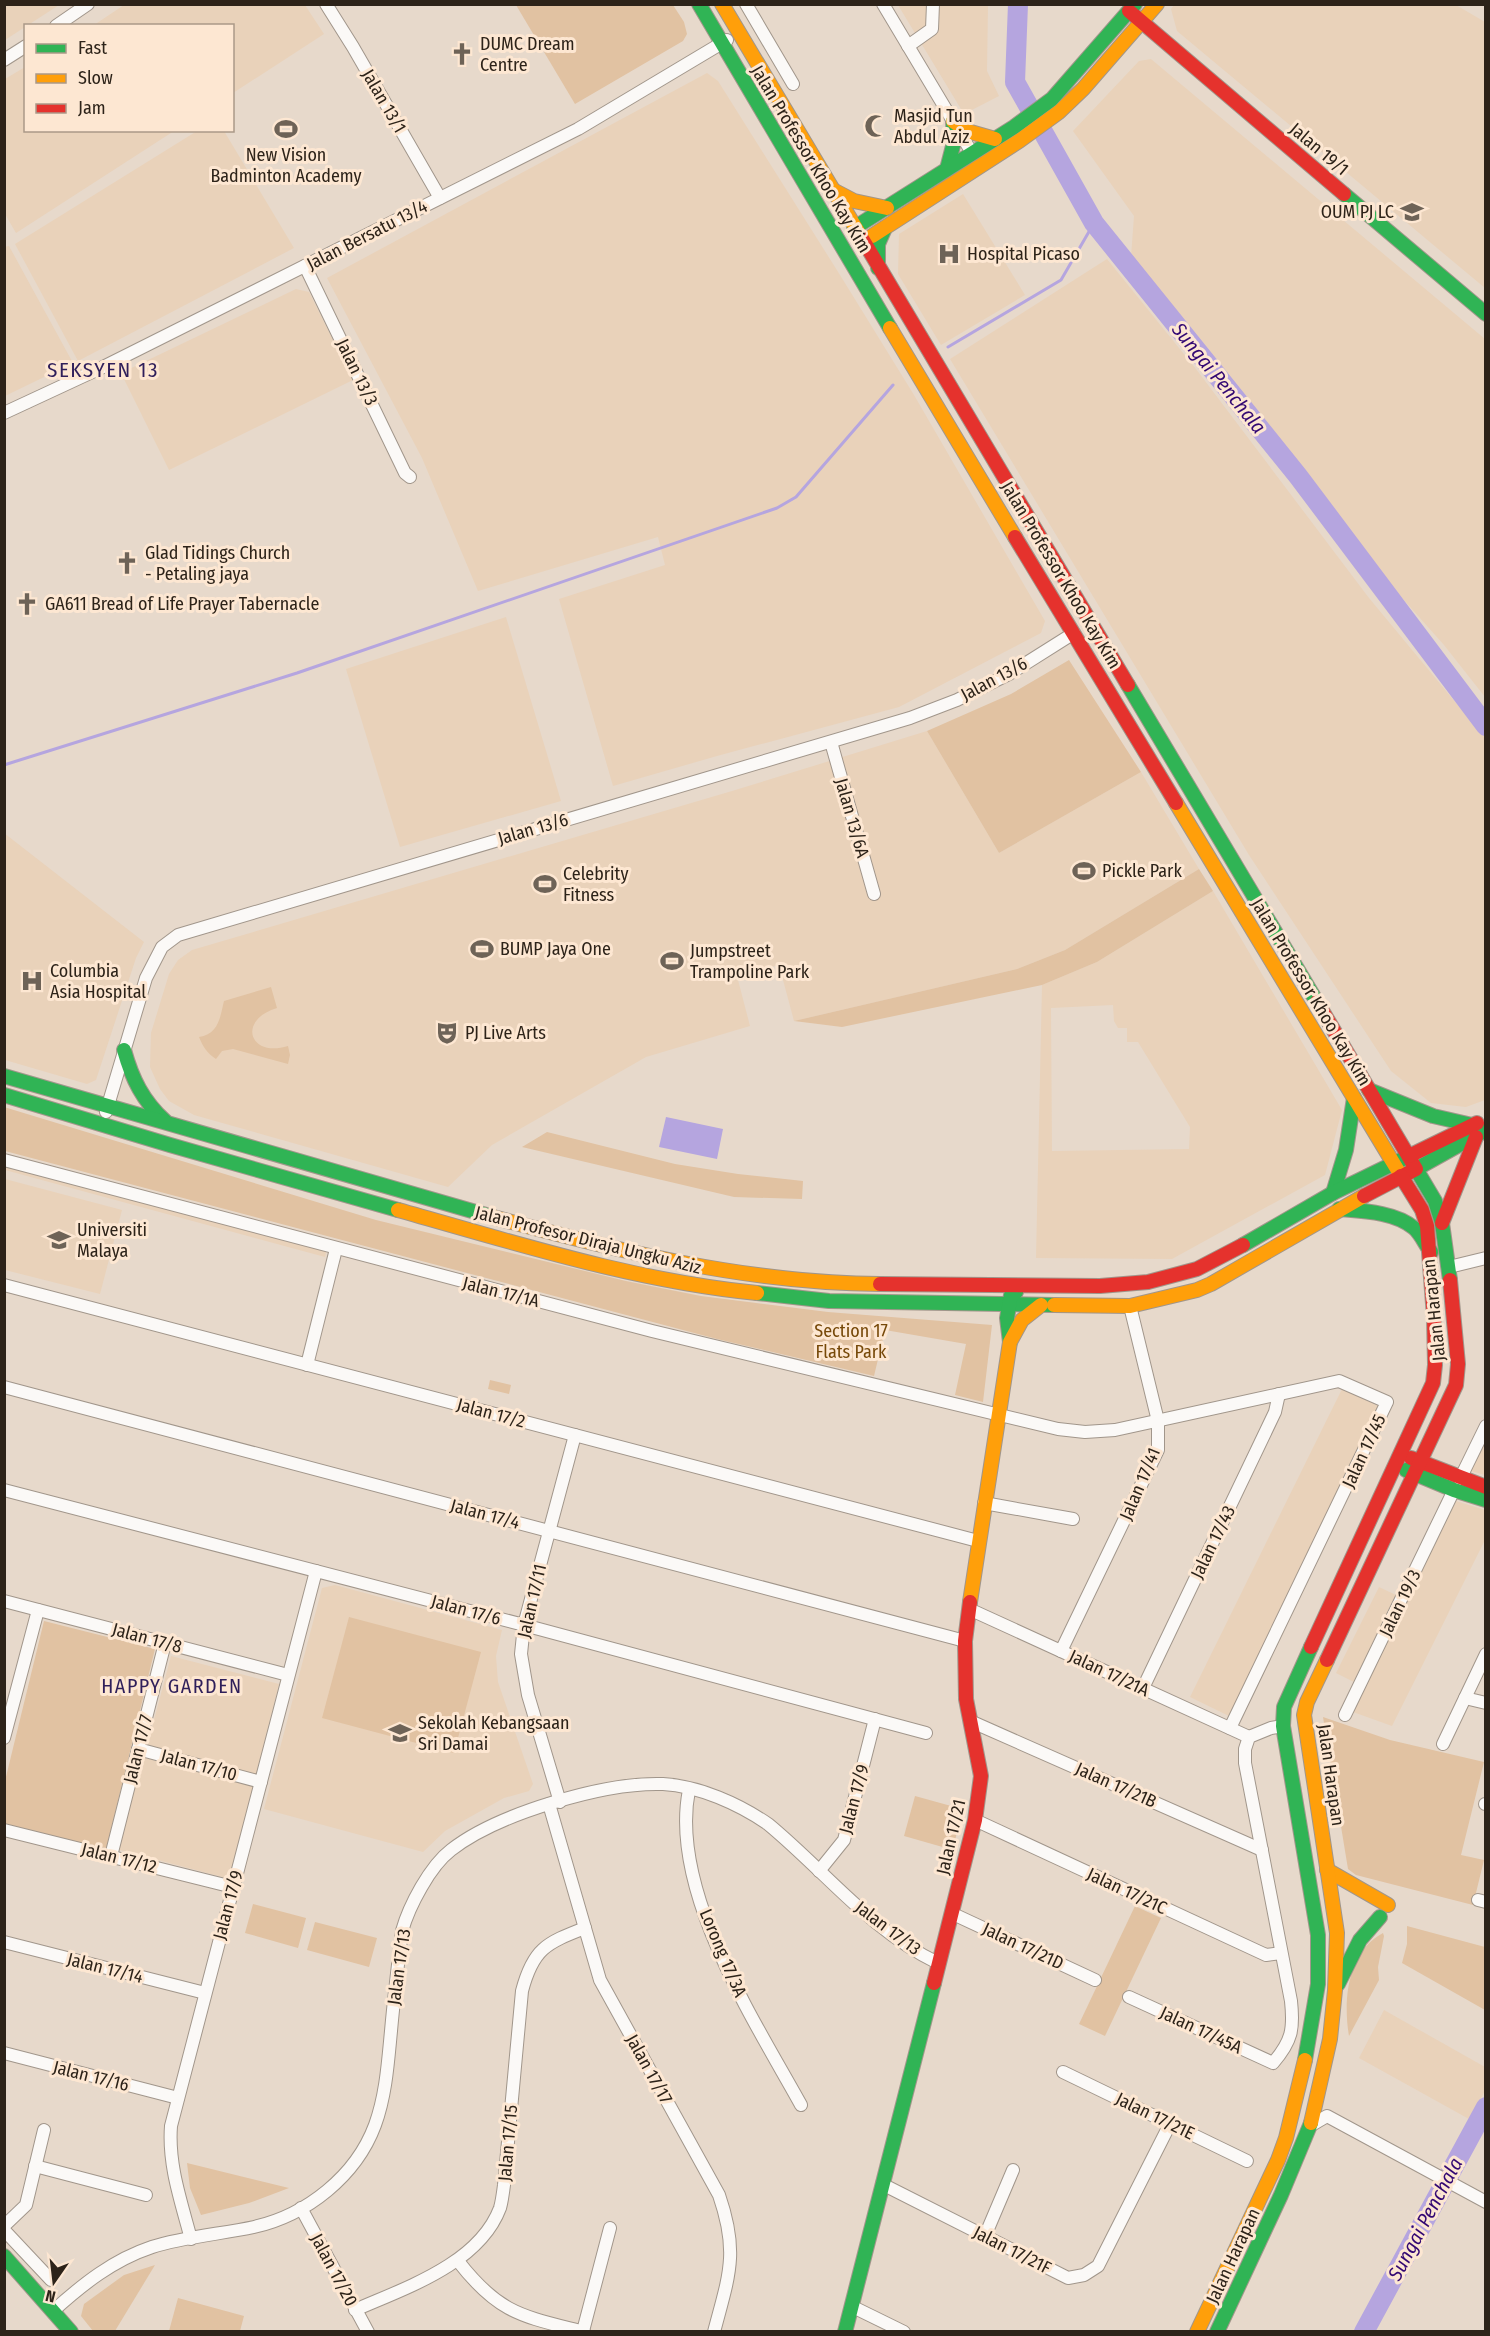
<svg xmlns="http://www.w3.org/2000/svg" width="1490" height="2336" viewBox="0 0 1490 2336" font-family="'Fira Sans Condensed',sans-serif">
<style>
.built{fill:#e9d2ba;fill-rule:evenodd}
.green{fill:#e1c2a2}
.water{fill:#b5a5df}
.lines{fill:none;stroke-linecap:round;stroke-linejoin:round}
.stream{stroke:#b5a5df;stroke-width:3}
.river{stroke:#b5a5df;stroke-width:20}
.street-casing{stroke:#a1968b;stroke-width:14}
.fast-casing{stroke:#a1968b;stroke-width:16}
.slow-casing{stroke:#a1968b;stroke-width:16}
.jam-casing{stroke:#a1968b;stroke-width:16}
.street{stroke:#fbf9f7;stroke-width:12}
.fast{stroke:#30b455;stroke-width:14}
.slow{stroke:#ff9f0a;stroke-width:14}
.jam{stroke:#e5322d;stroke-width:14}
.labels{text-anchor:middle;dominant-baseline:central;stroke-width:6;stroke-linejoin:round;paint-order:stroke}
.poi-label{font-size:18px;fill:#2d2319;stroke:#fde7d2;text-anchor:start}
.street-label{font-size:18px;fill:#2d2319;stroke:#fde7d2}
.park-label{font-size:18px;fill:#774909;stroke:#fde7d2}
.water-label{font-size:20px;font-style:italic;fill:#330873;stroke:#fde7d2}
.neighbourhood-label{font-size:20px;letter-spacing:1.5px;fill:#2f1f5a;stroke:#fde7d2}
.quarter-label{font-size:21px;letter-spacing:1.5px;fill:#2f1f5a;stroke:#fde7d2}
</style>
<rect width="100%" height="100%" fill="#e7d9cb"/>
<!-- built -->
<g class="built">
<polygon points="5,4 59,4 59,5 5,40"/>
<polygon points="305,5 324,34 233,93 232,26 94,25 124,5"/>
<polygon points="898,5 988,5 987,71 999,96 964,114"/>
<polygon points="1174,5 1456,5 1485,22 1485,288 1177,31 1171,9"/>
<polygon points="1151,59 1485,339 1485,697 1444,645 1387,581 1131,257 1134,216 1073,131 1139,61"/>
<polygon points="25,67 26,130 174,131 16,233 5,214 5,79"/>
<polygon points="707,73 718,81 840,275 914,395 1045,621 1041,633 899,707 717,756 613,786 559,599 665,565 658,537 478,591 422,458 327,278"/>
<polygon points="224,131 294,248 78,361 15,244 197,131"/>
<polygon points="963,194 1025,295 941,345 898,274 899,234"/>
<polygon points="9,246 73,363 5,396 4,247"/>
<polygon points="1107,259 1196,369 1369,598 1485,738 1485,1100 1466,1107 1431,1103 1391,1071 1249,855 950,359"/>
<polygon points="296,289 309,292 353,380 169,470 121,373"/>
<polygon points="506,617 561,801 400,847 346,669"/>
<polygon points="927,731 999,853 1141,772 1199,869 1065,950 1017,969 794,1021 779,965 737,976 750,1026 646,1057 492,1145 448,1187 194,1115 169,1101 160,1089 150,1067 151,1033 169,974 178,960 192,950 732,791"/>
<polygon points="4,833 144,942 136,958 96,1080 87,1084 5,1060"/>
<path d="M 1213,891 L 1342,1110 L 1325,1175 L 1172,1259 L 1036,1258 L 1042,985 L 1097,962 ZM 1113,1005 L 1114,1021 L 1118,1028 L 1127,1028 L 1127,1042 L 1138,1042 L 1190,1127 L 1189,1149 L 1052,1151 L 1051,1008 Z"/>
<polygon points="4,1153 329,1240 325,1257 5,1170"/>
<polygon points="5,1179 122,1210 100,1294 5,1270"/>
<polygon points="1342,1389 1378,1406 1231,1717 1190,1697"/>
<polygon points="1485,1443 1485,1475 1471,1471"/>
<polygon points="1456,1501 1485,1510 1485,1540 1392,1726 1353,1712"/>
<polygon points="335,1585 502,1630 496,1656 498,1682 533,1784 529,1791 504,1798 445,1831 423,1852 264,1809 322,1588"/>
<polygon points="1379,1587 1398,1596 1354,1682 1336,1673"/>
<polygon points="171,1656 279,1684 256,1775 147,1746"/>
<polygon points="141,1757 255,1786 230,1879 116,1849"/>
<polygon points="1384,2010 1485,2067 1485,2091 1469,2119 1359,2058"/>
</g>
<!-- green -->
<g class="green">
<polygon points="516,5 673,5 684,22 687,34 683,41 575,104"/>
<polygon points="1069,660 1141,772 999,853 927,731 1011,694"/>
<polygon points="1199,869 1213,891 1097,962 1042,985 842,1027 794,1021 1017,969 1065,950"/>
<path d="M 271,987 L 277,1008 C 237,1020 249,1058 288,1046 L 290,1055 L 288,1064 L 233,1049 L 222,1051 L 216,1059 C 207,1053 203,1047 199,1037 C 219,1034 220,1017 224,1001 Z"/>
<polygon points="4,1107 376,1220 626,1281 701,1296 828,1312 992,1325 983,1402 955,1395 966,1344 885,1330 874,1376 717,1339 5,1151"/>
<polygon points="547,1132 675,1164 738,1174 803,1181 802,1199 734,1197 522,1147"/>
<polygon points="490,1380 511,1385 509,1394 488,1389"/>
<polygon points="349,1617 481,1652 454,1753 322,1718"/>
<polygon points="44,1621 155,1649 106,1850 5,1825 5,1781"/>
<polygon points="1323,1717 1390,1740 1484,1762 1461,1855 1484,1860 1473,1905 1356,1875 1348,1869"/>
<polygon points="915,1796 962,1809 953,1850 904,1836"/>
<polygon points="253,1904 306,1918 298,1948 245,1933"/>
<polygon points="1135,1906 1161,1918 1105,2036 1079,2024"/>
<polygon points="315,1922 377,1938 369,1967 307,1950"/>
<polygon points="1407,1926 1485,1947 1485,2010 1402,1963 1407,1944"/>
<path d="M 1383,1933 L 1384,1936 L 1378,1967 L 1379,1980 L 1349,2036 C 1343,2001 1347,1952 1383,1933 Z"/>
<polygon points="187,2163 289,2188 249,2203 201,2215 190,2188"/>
<polygon points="155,2265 115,2331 93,2331 81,2316 84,2304 124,2275"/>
<polygon points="178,2298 244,2316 240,2331 169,2331"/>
</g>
<!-- water -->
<polygon class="water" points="666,1117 723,1129 717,1159 659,1147"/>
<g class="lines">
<!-- stream -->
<g class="stream">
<polyline points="948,347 1061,280 1094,223"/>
<polyline points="4,765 297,673 777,508 796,497 893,385"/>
</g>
<!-- river -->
<g class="river">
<polyline points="1018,4 1015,82 1094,223 1298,476 1486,726"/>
<polyline points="1364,2332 1486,2107"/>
</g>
<!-- street casing -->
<g class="street-casing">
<g id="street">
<polyline points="326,4 353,47 440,198"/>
<polyline points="746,4 793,84"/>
<polyline points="883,4 972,153"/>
<polyline points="56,26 88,4"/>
<polyline points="908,46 932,29 933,4"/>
<polyline points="4,60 26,46"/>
<polyline points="305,266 405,473 410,477"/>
<polyline points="4,413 103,367 578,129 727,40"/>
<polyline points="831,742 874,894"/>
<polyline points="106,1112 146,978 162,947 178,935 910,718 957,700 1009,674 1074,633"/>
<polyline points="4,1160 652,1331 1058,1429 1085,1432 1115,1430 1339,1381 1387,1402 1230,1728"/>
<polyline points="1449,1267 1486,1258"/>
<polyline points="4,1285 978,1541"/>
<polyline points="307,1365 336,1249"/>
<polyline points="4,1387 965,1641"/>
<polyline points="1460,1479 1486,1426"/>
<polyline points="4,1490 524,1625 926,1733"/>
<polyline points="984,1503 1073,1519"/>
<polyline points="4,1601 288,1675"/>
<polyline points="969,1609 1249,1737"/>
<polyline points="1061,1651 1158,1450 1158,1421 1130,1306"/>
<polyline points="1143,1688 1275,1412 1279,1394"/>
<polyline points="1465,1698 1486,1703"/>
<polyline points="1345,1715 1454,1490"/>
<polyline points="970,1721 1262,1850"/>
<polyline points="4,1738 38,1610"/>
<polyline points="1443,1744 1486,1654"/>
<polyline points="138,1749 261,1782"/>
<path d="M 689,1790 C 669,1890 754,2020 801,2105"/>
<polyline points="560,1802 528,1695 521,1654 524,1625 575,1435"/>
<path d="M 549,1804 L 600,1980 L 719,2195 C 739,2253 729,2275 714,2332"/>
<polyline points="1485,1804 1486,1804"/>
<polyline points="975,1820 1266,1955 1281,1953"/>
<polyline points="4,1830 233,1887"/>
<polyline points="111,1856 165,1643"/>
<polyline points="819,1871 844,1840 875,1719"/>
<polyline points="1478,1900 1486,1902"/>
<polyline points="951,1913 1095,1980"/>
<polyline points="4,1942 205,1993"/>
<path d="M 1129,1997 L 1273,2063 C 1292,2041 1294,2029 1291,2001 L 1245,1763 L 1245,1749 L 1249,1737 L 1271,1728 L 1283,1726"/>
<polyline points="4,2053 178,2098"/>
<polyline points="1063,2072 1247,2161"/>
<polyline points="1310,2126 1327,2116 1486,2202"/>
<polyline points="35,2166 146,2195"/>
<polyline points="882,2184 1068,2278 1084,2275 1098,2266 1170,2124"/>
<polyline points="301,2208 368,2332"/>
<polyline points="4,2226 26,2205 44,2130"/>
<polyline points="4,2230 51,2280"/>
<polyline points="985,2236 1013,2170"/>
<path d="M 191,2239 C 181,2201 168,2165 171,2126 L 316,1571"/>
<path d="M 458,2261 C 499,2314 522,2316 584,2332"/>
<polyline points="851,2306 904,2332"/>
<path d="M 355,2310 C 405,2288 479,2264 500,2208 C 502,2201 503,2193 504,2185 L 522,1991 C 533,1949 546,1943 585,1928"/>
<path d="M 53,2311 C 83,2284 113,2260 152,2247 C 183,2237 221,2234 254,2227 C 307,2215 356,2176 375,2125 C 386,2095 388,2062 391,2031 C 394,1997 398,1964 402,1931 C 409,1906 430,1866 451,1850 C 497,1814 604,1782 663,1784 C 699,1786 739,1804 768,1824 C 825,1871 871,1931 938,1963"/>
<polyline points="583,2331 610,2228"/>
</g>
</g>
<!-- fast casing -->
<g class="fast-casing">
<g id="fast">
<polyline points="699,4 890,328"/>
<polyline points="947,169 954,142 953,121"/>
<polyline points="1344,194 1486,314"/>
<polyline points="854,228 1014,127 1052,99 1135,4"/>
<polyline points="878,268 878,244 885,228"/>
<polyline points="1128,685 1317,1002"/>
<path d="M 124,1050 C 132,1079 143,1101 165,1121"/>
<polyline points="4,1076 493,1217"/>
<polyline points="1369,1090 1433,1116 1472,1125"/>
<polyline points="4,1095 170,1145 398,1210"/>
<polyline points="1333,1193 1346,1150 1354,1098"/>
<path d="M 1339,1209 C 1363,1211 1395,1212 1414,1228 C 1421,1234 1425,1244 1431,1252"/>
<polyline points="1243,1245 1333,1193 1409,1156"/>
<polyline points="1450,1280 1442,1223 1435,1201 1416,1169 1486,1130"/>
<polyline points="757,1293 829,1301 1054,1305"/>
<polyline points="1010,1342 1007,1318 1011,1295 1016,1292"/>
<polyline points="1406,1470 1454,1490 1486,1500"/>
<polyline points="1338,1984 1360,1940 1380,1917"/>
<polyline points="1305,2060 1318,1984 1318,1935 1283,1726 1284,1707 1311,1647"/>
<polyline points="4,2256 71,2332"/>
<polyline points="845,2332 934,1983"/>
<polyline points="1217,2332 1281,2195 1311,2123"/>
</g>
</g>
<!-- slow casing -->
<g class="slow-casing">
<g id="slow">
<polyline points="722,4 860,235"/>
<polyline points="953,121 967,131 995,139"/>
<polyline points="831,189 854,201 887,208"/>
<polyline points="872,236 1019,141 1059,112 1083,89 1157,4"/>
<polyline points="890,328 1015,537"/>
<polyline points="1176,803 1400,1174"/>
<path d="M 398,1210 C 516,1243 634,1281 757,1293"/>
<path d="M 493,1217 C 621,1252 747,1283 880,1284"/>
<polyline points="1054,1305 1130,1306 1197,1290 1211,1284 1364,1196"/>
<polyline points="970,1602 1010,1342 1022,1320 1041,1305"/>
<polyline points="1327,1870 1388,1905"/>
<polyline points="1311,2123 1330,2039 1335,1990 1337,1933 1304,1715 1307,1702 1327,1660"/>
<polyline points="1197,2332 1278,2160 1286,2138 1305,2060"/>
</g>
</g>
<!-- jam casing -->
<g class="jam-casing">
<g id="jam">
<polyline points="1129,11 1344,194"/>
<polyline points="860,235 1128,685"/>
<polyline points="1015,537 1176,803"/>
<polyline points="1317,1002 1416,1169 1364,1196"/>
<polyline points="1409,1156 1477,1123"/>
<polyline points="1442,1223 1476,1137"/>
<polyline points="880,1284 1100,1286 1148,1282 1197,1269 1243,1245"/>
<polyline points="1411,1458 1486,1487"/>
<polyline points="1311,1647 1433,1383 1435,1365 1434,1317 1427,1226 1422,1210 1401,1176"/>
<polyline points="1327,1660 1456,1385 1458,1364 1450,1280"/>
<polyline points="934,1983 975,1820 981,1776 966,1699 965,1641 970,1602"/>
</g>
</g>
<!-- street -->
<use href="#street" class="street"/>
<!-- fast -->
<use href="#fast" class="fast"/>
<!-- slow -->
<use href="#slow" class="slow"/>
<!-- jam -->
<use href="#jam" class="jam"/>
</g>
<!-- icons -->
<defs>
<g id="church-bare" transform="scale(1.8)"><path d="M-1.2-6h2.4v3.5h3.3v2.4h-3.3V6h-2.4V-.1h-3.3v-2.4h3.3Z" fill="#6e6357" stroke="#fde7d2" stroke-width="2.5" paint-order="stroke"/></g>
<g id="mosque-bare" transform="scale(1.8)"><path d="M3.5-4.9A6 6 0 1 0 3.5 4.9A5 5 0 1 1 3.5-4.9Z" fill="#6e6357" stroke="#fde7d2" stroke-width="2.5" paint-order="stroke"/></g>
<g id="stadium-bare" transform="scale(1.8)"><path d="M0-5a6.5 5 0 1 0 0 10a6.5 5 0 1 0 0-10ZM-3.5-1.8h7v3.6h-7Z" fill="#6e6357" stroke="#fde7d2" stroke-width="2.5" paint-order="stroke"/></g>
<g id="university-bare" transform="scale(1.8)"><path d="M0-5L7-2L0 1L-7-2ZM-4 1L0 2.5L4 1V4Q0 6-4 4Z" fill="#6e6357" stroke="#fde7d2" stroke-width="2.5" paint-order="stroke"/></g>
<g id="hospital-bare" transform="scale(1.8)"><path d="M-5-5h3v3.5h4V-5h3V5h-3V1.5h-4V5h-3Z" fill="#6e6357" stroke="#fde7d2" stroke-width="2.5" paint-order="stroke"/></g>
<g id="theatre-bare" transform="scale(1.8)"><path d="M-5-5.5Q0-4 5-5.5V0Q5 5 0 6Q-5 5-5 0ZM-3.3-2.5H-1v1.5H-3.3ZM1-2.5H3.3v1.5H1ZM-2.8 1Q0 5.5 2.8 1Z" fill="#6e6357" stroke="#fde7d2" stroke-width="2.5" paint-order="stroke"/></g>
<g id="school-bare" transform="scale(1.8)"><path d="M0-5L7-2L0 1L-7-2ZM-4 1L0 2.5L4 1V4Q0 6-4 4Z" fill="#6e6357" stroke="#fde7d2" stroke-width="2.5" paint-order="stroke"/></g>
</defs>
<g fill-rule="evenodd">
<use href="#church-bare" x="462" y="54"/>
<use href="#mosque-bare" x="876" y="126"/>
<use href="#stadium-bare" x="286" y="129"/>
<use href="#university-bare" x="1412" y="212"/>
<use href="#hospital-bare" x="949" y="254"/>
<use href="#church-bare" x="127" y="563"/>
<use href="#church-bare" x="27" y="604"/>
<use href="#stadium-bare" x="1084" y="871"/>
<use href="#stadium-bare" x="545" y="884"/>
<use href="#stadium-bare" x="482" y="949"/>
<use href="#stadium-bare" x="672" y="961"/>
<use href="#hospital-bare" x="32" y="981"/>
<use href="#theatre-bare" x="447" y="1033"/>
<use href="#university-bare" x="59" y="1240"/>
<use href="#school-bare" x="400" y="1733"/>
</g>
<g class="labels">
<!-- poi labels -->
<g class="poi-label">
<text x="480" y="44">DUMC Dream<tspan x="480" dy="21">Centre</tspan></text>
<text x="894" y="116">Masjid Tun<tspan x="894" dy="21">Abdul Aziz</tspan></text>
<text x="286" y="155" text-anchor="middle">New Vision<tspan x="286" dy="21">Badminton Academy</tspan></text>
<text x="1394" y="212" text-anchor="end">OUM PJ LC</text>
<text x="967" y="254">Hospital Picaso</text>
<text x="145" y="553">Glad Tidings Church<tspan x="145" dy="21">- Petaling jaya</tspan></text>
<text x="45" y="604">GA611 Bread of Life Prayer Tabernacle</text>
<text x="1102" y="871">Pickle Park</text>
<text x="563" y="874">Celebrity<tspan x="563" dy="21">Fitness</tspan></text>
<text x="500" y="949">BUMP Jaya One</text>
<text x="690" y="951">Jumpstreet<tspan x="690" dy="21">Trampoline Park</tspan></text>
<text x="50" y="971">Columbia<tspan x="50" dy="21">Asia Hospital</tspan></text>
<text x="465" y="1033">PJ Live Arts</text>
<text x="77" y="1230">Universiti<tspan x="77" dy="21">Malaya</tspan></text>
<text x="418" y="1723">Sekolah Kebangsaan<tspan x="418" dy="21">Sri Damai</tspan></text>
</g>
<!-- street labels -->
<g class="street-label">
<text transform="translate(384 101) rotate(60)">Jalan 13/1</text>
<text transform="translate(1319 149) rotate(40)">Jalan 19/1</text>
<text transform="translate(811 159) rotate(59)">Jalan Professor Khoo Kay Kim</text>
<text transform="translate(367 235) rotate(-27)">Jalan Bersatu 13/4</text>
<text transform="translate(357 372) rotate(64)">Jalan 13/3</text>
<text transform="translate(1061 575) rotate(59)">Jalan Professor Khoo Kay Kim</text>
<text transform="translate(994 679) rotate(-28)">Jalan 13/6</text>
<text transform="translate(852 818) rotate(74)">Jalan 13/6A</text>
<text transform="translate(533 829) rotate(-16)">Jalan 13/6</text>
<text transform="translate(1311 992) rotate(59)">Jalan Professor Khoo Kay Kim</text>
<text transform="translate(588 1240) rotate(14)">Jalan Profesor Diraja Ungku Aziz</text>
<text transform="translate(501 1292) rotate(14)">Jalan 17/1A</text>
<text transform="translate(1434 1310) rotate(-96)">Jalan Harapan</text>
<text transform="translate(491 1413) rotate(15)">Jalan 17/2</text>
<text transform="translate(1364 1451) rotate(-65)">Jalan 17/45</text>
<text transform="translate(1140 1484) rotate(-67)">Jalan 17/41</text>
<text transform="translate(485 1514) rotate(15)">Jalan 17/4</text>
<text transform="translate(1213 1542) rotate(-64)">Jalan 17/43</text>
<text transform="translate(532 1601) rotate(-77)">Jalan 17/11</text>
<text transform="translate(1400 1603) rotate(-64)">Jalan 19/3</text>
<text transform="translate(466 1610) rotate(15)">Jalan 17/6</text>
<text transform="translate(147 1638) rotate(15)">Jalan 17/8</text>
<text transform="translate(1109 1673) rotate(25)">Jalan 17/21A</text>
<text transform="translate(138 1749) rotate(-76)">Jalan 17/7</text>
<text transform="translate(199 1765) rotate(15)">Jalan 17/10</text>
<text transform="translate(1331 1775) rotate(82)">Jalan Harapan</text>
<text transform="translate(1116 1785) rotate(24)">Jalan 17/21B</text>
<text transform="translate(854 1799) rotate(-75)">Jalan 17/9</text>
<text transform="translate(951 1837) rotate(-77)">Jalan 17/21</text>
<text transform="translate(119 1858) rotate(14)">Jalan 17/12</text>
<text transform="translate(1127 1891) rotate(25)">Jalan 17/21C</text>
<text transform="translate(228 1905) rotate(-75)">Jalan 17/9</text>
<text transform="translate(888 1928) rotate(37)">Jalan 17/13</text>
<text transform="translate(1023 1946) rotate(25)">Jalan 17/21D</text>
<text transform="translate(723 1953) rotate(67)">Lorong 17/3A</text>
<text transform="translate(399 1967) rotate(-82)">Jalan 17/13</text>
<text transform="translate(105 1968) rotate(14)">Jalan 17/14</text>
<text transform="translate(1201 2030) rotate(25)">Jalan 17/45A</text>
<text transform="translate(649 2069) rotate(61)">Jalan 17/17</text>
<text transform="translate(91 2076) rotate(14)">Jalan 17/16</text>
<text transform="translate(1155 2116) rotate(26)">Jalan 17/21E</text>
<text transform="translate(508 2143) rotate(-85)">Jalan 17/15</text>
<text transform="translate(1012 2250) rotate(27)">Jalan 17/21F</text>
<text transform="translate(1233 2256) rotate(-65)">Jalan Harapan</text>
<text transform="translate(334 2270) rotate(62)">Jalan 17/20</text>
</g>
<!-- park labels -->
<g class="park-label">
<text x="851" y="1331">Section 17<tspan x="851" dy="21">Flats Park</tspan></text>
</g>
<!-- water labels -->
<g class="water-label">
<text transform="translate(1219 378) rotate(51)">Sungai Penchala</text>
<text transform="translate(1425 2219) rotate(-62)">Sungai Penchala</text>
</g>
<!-- neighbourhood labels -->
<g class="neighbourhood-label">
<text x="172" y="1686">HAPPY GARDEN</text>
</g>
<!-- quarter labels -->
<g class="quarter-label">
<text x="103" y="370">SEKSYEN 13</text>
</g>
</g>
<!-- border -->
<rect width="1490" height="2336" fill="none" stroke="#2d2319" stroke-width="12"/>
<!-- legend -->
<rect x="24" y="24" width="210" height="108" fill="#fde7d2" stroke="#aa9988" stroke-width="1.5"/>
<rect x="36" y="44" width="30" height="9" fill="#30b455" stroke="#aa9988" stroke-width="1.5"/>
<text x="78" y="54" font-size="18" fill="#2d2319">Fast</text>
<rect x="36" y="74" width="30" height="9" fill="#ff9f0a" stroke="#aa9988" stroke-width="1.5"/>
<text x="78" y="84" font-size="18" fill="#2d2319">Slow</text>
<rect x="36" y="104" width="30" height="9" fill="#e5322d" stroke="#aa9988" stroke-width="1.5"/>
<text x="78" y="114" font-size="18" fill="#2d2319">Jam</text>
<!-- north arrow -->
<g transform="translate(54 2282) rotate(194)" stroke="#fde7d2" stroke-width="4.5" paint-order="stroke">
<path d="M0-4.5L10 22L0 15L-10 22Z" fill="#2d2319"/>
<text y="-9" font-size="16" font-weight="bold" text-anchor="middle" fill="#2d2319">N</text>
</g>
</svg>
